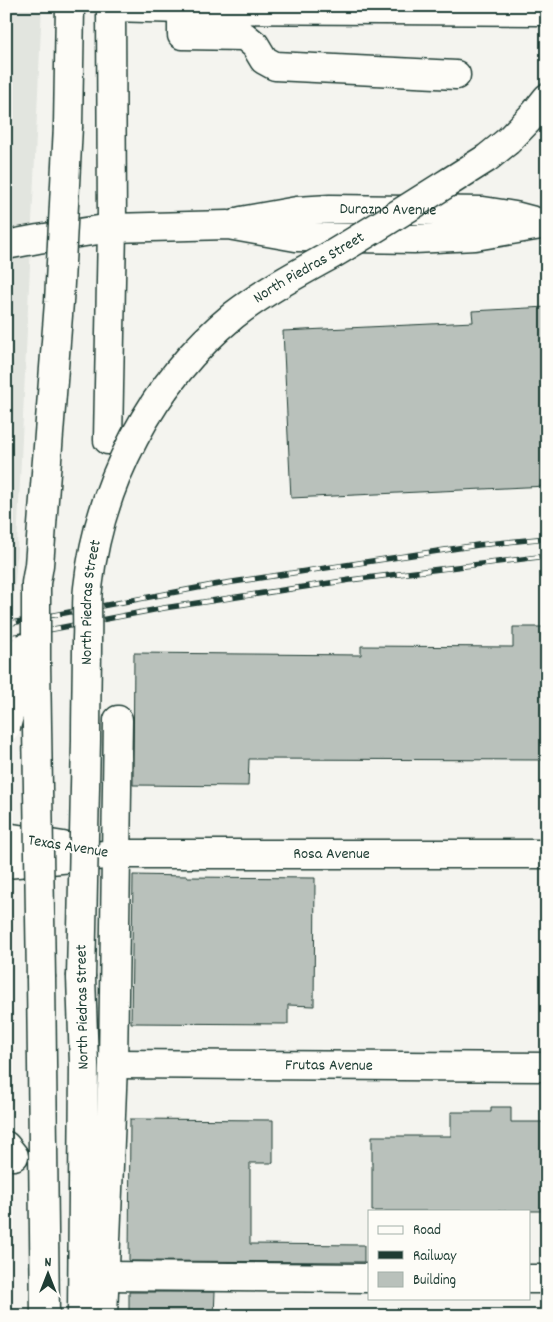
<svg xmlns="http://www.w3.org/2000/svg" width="553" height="1322" viewBox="0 0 553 1322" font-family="Dekko,sans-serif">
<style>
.built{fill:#e2e5df}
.building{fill:#b9c1bb;stroke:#1f3d34}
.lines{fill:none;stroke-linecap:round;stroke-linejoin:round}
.minor-casing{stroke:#1f3d34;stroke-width:31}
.major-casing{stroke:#1f3d34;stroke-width:31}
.minor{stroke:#fdfcf7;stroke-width:28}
.major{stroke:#fdfcf7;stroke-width:28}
.rail-casing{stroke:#1f3d34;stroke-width:5.5}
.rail{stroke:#fdfcf7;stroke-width:4;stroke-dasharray:11;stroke-linecap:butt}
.major-bridge-casing{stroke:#1f3d34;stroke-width:31;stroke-linecap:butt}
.major-bridge{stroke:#fdfcf7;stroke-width:28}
.labels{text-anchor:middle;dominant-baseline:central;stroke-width:4;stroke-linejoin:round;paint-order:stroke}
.street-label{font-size:16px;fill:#1f3d34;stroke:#fdfcf7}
</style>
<rect width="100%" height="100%" fill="#f4f4ef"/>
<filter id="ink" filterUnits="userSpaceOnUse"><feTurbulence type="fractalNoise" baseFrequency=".02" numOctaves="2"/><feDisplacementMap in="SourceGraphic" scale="10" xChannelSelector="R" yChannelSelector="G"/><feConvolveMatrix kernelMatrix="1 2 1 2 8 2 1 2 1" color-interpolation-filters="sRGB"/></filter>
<g filter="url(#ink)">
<!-- built -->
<polygon class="built" points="6,6 42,6 16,568 6,673"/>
<!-- building -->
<g class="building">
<polygon points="547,307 547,486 291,498 283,331 473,322 472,311"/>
<polygon points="513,627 547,627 547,760 249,759 248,786 133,785 134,653 361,655 361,646 513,647"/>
<polygon points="133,875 187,876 187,877 315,878 314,1006 288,1005 288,1024 131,1023"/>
<polygon points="491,1107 511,1107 511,1122 547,1122 547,1211 372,1211 372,1136 451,1136 451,1112 491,1112"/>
<polygon points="130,1119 273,1120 273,1163 250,1163 250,1244 364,1245 364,1262 129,1261"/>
<polygon points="129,1292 215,1292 214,1316 129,1316"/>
</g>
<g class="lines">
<!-- minor casing -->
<g class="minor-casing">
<g id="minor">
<polyline points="111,7 182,9 540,11"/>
<polyline points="182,9 182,35 244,36 255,45 264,60 275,66 456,75"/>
<path id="s1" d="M 241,221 L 297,211 L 330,209 L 483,211 L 515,216 L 534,221"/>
<polyline points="6,245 38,239 112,228 228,225 296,237 414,239 475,236 547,224"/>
<polyline points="108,440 112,228 111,6"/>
<polyline points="6,837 63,846"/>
<path id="s2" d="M 6,864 L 116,854 L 547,854"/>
<path id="s3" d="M 113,1064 L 547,1067"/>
<polyline points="6,1146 14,1156"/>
<polyline points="103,1276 369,1278"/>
<polyline points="529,1279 547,1279"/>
<polyline points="103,1316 113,1064 118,720"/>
</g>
</g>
<!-- major casing -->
<g class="major-casing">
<g id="major">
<polyline points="68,126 70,6"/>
<polyline points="508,141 535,113 547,98"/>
<polyline points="81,977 84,1064 82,1316"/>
<polyline points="41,978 45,1316"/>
</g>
</g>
<!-- minor -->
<use href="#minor" class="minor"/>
<!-- major -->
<use href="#major" class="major"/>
<!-- rail casing -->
<g class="rail-casing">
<g id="rail">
<polyline points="6,624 213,585 478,545 547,538"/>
<polyline points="6,638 164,608 350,580 547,556"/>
</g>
</g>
<!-- rail -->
<use href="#rail" class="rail"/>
<!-- major-bridge casing -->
<g class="major-bridge-casing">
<g id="major-bridge">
<polyline points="6,727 19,679 24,648"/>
<path id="s4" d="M 81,977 C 83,898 85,819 86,740 C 86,706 87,673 87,639 C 88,622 86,605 88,588 C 99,484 152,382 234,315 C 265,291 299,273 333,254 C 385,223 436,190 487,158 L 508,141"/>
<polyline points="41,978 36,663 36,583 39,565 59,302 68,126"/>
</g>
</g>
<!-- major-bridge -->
<use href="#major-bridge" class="major-bridge"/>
</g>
</g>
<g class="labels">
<!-- street labels -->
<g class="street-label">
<text stroke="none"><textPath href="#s1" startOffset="148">Durazno Avenue</textPath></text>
<text stroke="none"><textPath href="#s4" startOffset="795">North Piedras Street</textPath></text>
<text stroke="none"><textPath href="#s4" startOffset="375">North Piedras Street</textPath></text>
<text transform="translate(68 847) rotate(9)">Texas Avenue</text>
<text stroke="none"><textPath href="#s2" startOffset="326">Rosa Avenue</textPath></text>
<text transform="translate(83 1007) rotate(-91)">North Piedras Street</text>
<text stroke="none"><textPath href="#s3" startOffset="216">Frutas Avenue</textPath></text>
</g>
</g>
<!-- margin -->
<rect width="553" height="1322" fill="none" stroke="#fdfcf7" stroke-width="25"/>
<rect x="12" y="12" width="528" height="1297" fill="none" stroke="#1f3d34" stroke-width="2" filter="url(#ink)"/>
<!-- legend -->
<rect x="368" y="1210" width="162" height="90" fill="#fdfcf7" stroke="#a4b0a9"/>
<rect x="378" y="1226" width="25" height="8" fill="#fdfcf7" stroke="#a4b0a9"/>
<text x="413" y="1234" font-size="15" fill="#1f3d34">Road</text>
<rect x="378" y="1251" width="25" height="8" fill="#1f3d34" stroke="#a4b0a9"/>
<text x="413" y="1260" font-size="15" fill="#1f3d34">Railway</text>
<rect x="378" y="1272" width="25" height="15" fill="#b9c1bb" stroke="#a4b0a9"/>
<text x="413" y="1284" font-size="15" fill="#1f3d34">Building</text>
<!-- north arrow -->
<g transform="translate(48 1274)" stroke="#fdfcf7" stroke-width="4" paint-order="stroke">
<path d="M0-4L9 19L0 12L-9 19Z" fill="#1f3d34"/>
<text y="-8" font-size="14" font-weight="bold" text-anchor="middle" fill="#1f3d34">N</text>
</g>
</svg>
